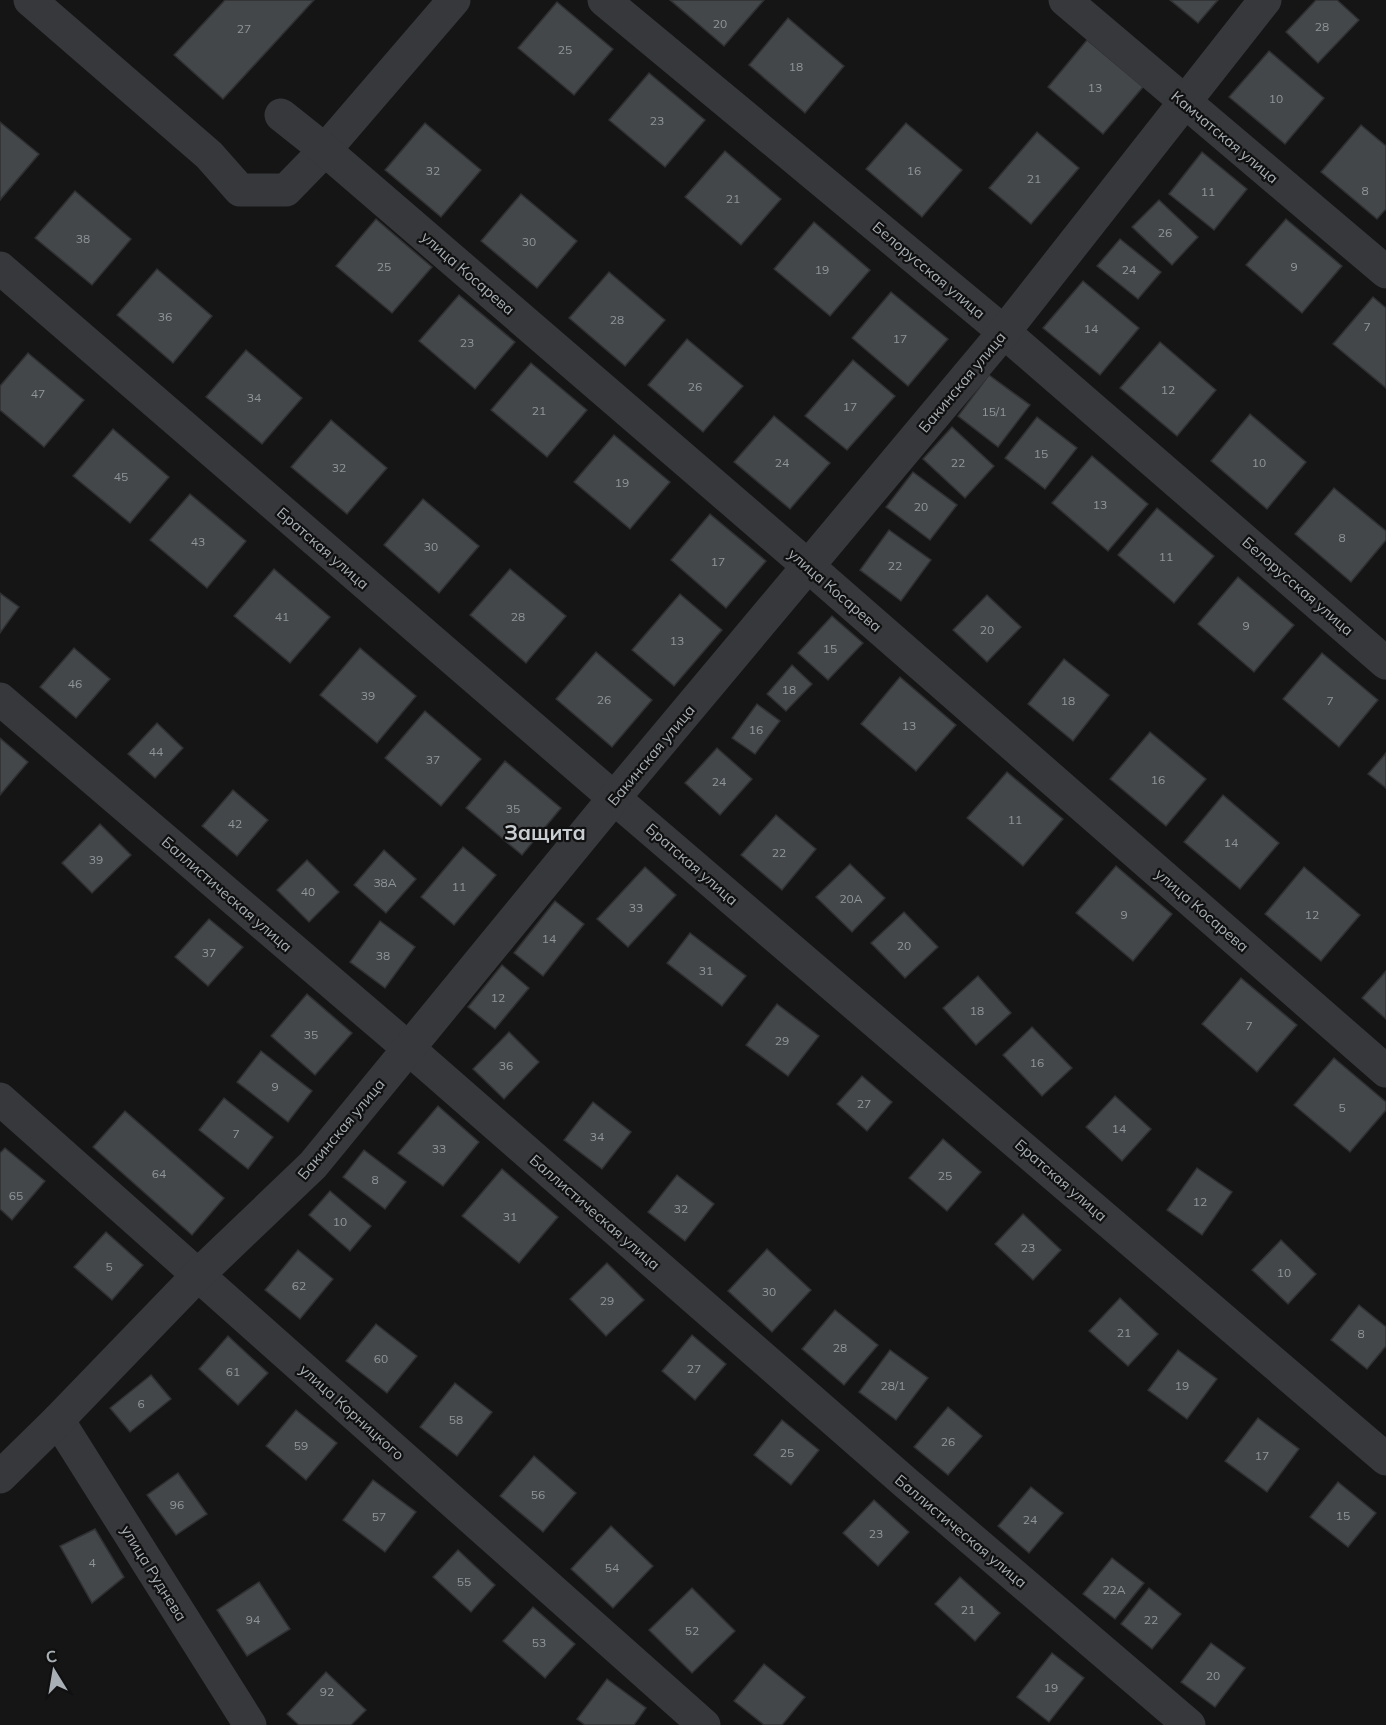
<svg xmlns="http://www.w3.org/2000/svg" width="1386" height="1725" viewBox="0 0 1386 1725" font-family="Mulish,sans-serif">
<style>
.building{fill:#444749;stroke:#2f3032;stroke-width:1.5}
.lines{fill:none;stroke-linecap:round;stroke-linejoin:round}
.minor{stroke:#36383b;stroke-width:33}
.labels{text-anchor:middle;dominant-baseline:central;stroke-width:4.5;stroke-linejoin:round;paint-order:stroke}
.number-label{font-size:12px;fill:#8f969a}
.street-label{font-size:15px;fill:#a8b0b5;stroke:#101011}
.district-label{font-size:21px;font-weight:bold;fill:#c8ced2;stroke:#101011}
</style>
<rect width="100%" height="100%" fill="#151516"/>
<!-- building -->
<g class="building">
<polygon points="225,0 314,0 223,99 174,55"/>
<polygon points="670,0 764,0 724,46"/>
<polygon points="1170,0 1218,0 1198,23"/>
<polygon points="1316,0 1337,0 1359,20 1318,63 1286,32"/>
<polygon points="557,2 613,49 574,95 518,48"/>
<polygon points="788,18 844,66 805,113 749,65"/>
<polygon points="1087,40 1143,87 1103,134 1048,87"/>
<polygon points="1269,51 1324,98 1285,144 1229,97"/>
<polygon points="649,73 705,120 665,167 609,120"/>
<polygon points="0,122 39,154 0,200"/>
<polygon points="425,123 481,170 441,217 385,170"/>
<polygon points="906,123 962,170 922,217 866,169"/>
<polygon points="1361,125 1386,146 1386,209 1377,219 1321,172"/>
<polygon points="1037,132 1079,168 1031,224 989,188"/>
<polygon points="725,151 781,199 741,245 685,197"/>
<polygon points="1202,152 1247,189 1214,230 1169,194"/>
<polygon points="75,191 131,239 92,285 35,238"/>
<polygon points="521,194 577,241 537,288 481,241"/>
<polygon points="1159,200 1198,237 1172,265 1132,227"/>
<polygon points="376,219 432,267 392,313 336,266"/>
<polygon points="1286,219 1342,266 1302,313 1246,265"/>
<polygon points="814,222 870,270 830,316 774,269"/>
<polygon points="1120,239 1161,272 1138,299 1097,266"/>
<polygon points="157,269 212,316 173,363 117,315"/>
<polygon points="609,272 665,320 625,366 569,318"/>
<polygon points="1083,281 1139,328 1100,375 1043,328"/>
<polygon points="891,292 948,339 908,386 852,338"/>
<polygon points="459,295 515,342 475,389 419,341"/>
<polygon points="1373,297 1386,308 1386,388 1333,344"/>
<polygon points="687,339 743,386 703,432 648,385"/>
<polygon points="1160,342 1216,390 1177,436 1120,388"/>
<polygon points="246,350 302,398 262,444 206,397"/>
<polygon points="28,353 84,400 44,447 0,410 0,386"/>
<polygon points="853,360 895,396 847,450 805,416"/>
<polygon points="531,363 587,410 547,457 491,410"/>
<polygon points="989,375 1030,405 998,447 958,416"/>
<polygon points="1250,414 1306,462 1267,509 1211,461"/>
<polygon points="774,416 830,463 790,509 734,462"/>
<polygon points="1037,417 1077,448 1045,489 1005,458"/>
<polygon points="331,420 387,468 347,514 291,467"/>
<polygon points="952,427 994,466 965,498 923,459"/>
<polygon points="113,429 169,477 130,523 73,476"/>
<polygon points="614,435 670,482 630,529 574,482"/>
<polygon points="1092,456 1148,504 1108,551 1052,503"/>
<polygon points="913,472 957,505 930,540 886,507"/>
<polygon points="1334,488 1386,531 1386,540 1351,582 1295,534"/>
<polygon points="190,494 246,541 207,588 150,540"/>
<polygon points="423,499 479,546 439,593 384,545"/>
<polygon points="1157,508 1214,556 1174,603 1118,555"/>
<polygon points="710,514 766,561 726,608 671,560"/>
<polygon points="889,530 931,560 901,601 860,570"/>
<polygon points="274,569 330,617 290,663 234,616"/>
<polygon points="510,569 566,616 526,663 470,615"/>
<polygon points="1238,577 1294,625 1254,672 1198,624"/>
<polygon points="0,593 19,607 0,633"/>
<polygon points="680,594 722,630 674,686 632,650"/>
<polygon points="987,595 1021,627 987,662 953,630"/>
<polygon points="832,616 863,643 828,680 798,653"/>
<polygon points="74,648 110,679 76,718 40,687"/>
<polygon points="360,648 416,696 377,743 320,695"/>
<polygon points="596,652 652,700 612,747 556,699"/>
<polygon points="1322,653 1378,700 1339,747 1283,699"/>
<polygon points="1064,659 1109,695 1073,741 1028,704"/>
<polygon points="792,665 812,684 786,711 767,694"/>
<polygon points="900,677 956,725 916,771 861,724"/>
<polygon points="757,704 780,721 755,754 732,738"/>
<polygon points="425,711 481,759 441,806 385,758"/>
<polygon points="157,723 183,748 155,778 128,754"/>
<polygon points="1150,732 1206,779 1166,826 1110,779"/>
<polygon points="0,738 28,762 0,795"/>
<polygon points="717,748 752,779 720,815 685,783"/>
<polygon points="1386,753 1386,788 1368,774"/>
<polygon points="505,761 561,808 522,855 466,808"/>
<polygon points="1007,772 1063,819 1023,866 967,818"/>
<polygon points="233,790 268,820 237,856 202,826"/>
<polygon points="1223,795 1279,843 1240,889 1184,842"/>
<polygon points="776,815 816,849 782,890 741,855"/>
<polygon points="100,824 131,855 92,893 62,863"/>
<polygon points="463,847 496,875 454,925 421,897"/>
<polygon points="384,850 416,879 386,913 354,885"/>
<polygon points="307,860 339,892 309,922 277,890"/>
<polygon points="850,864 885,898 852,932 816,897"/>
<polygon points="1116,866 1172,914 1133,961 1076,913"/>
<polygon points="645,867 676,895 628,947 597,919"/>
<polygon points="1304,867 1360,915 1321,961 1265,914"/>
<polygon points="555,901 584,924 543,976 514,953"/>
<polygon points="904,912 938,947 905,978 871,943"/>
<polygon points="209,919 243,947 208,986 175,957"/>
<polygon points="380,921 415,947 385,988 350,962"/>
<polygon points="690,933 746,976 722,1006 667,963"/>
<polygon points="502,965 529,988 495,1029 468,1007"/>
<polygon points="1386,971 1386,1019 1362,998"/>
<polygon points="978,976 1011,1013 976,1045 943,1008"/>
<polygon points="1241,978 1297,1025 1257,1072 1202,1024"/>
<polygon points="307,994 352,1033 315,1075 271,1036"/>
<polygon points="777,1004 819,1036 788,1076 746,1045"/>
<polygon points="1032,1027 1072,1068 1042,1096 1003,1055"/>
<polygon points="509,1032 539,1062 504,1099 473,1069"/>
<polygon points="261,1051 312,1091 288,1122 237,1082"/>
<polygon points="1334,1058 1386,1102 1386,1110 1350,1152 1294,1105"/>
<polygon points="862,1076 892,1102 867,1131 837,1104"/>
<polygon points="1115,1096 1151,1129 1122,1161 1086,1127"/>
<polygon points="224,1098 273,1137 248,1169 199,1130"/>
<polygon points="593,1102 631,1132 602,1169 564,1140"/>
<polygon points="438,1106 479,1142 443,1186 398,1153"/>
<polygon points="125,1111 224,1198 192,1235 93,1147"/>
<polygon points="943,1139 981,1172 947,1211 909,1178"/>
<polygon points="5,1148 45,1181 12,1220 0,1209 0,1153"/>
<polygon points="364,1150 406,1182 385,1209 343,1177"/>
<polygon points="1197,1168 1232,1192 1202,1235 1167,1210"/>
<polygon points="502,1169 558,1217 519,1263 462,1216"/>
<polygon points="677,1175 714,1204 685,1241 648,1212"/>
<polygon points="330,1191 371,1226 350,1251 309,1215"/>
<polygon points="1023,1214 1061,1250 1033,1280 995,1244"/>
<polygon points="106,1232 143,1265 112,1300 74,1267"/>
<polygon points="1281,1240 1316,1274 1288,1304 1252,1270"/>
<polygon points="767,1249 811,1290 772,1332 728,1291"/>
<polygon points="298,1250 333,1279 300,1319 265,1290"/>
<polygon points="607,1263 644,1300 606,1336 570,1299"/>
<polygon points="1120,1298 1158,1334 1128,1366 1089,1331"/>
<polygon points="1359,1305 1386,1327 1386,1346 1367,1369 1331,1340"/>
<polygon points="835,1310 878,1345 844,1385 802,1349"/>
<polygon points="376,1324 417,1356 387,1393 346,1361"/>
<polygon points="692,1335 726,1364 695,1400 662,1371"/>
<polygon points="228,1336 268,1373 238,1405 199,1369"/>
<polygon points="890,1350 928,1378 896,1420 859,1392"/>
<polygon points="1178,1350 1217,1379 1187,1419 1148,1390"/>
<polygon points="151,1375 171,1399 130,1432 110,1408"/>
<polygon points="455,1383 492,1412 457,1456 420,1427"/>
<polygon points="948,1407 982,1436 948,1475 914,1447"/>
<polygon points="296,1410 337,1443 306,1480 266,1446"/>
<polygon points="1258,1418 1299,1449 1267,1492 1225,1461"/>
<polygon points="782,1420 819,1450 791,1485 754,1455"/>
<polygon points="534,1456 576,1493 543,1532 500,1496"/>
<polygon points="178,1473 207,1514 176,1535 147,1495"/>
<polygon points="373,1480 416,1512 385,1552 343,1520"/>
<polygon points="1338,1482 1376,1513 1348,1547 1310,1517"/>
<polygon points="1031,1487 1063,1513 1029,1553 998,1526"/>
<polygon points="874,1500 909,1532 878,1566 843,1533"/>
<polygon points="611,1526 653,1566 613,1608 571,1569"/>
<polygon points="95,1529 124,1577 92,1603 60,1546"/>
<polygon points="458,1550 495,1585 471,1612 433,1577"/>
<polygon points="1112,1558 1144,1583 1115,1619 1083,1594"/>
<polygon points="960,1577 1000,1613 975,1641 935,1604"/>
<polygon points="259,1582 290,1629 247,1656 217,1610"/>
<polygon points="692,1588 735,1631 692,1673 649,1630"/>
<polygon points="1149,1588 1181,1614 1152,1649 1121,1624"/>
<polygon points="533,1607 575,1644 545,1678 503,1641"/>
<polygon points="1211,1643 1245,1668 1215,1707 1181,1682"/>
<polygon points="1052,1653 1084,1678 1049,1722 1017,1697"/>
<polygon points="764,1664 805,1697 782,1725 764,1725 734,1701"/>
<polygon points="326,1672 366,1710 351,1725 299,1725 287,1714"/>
<polygon points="607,1679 646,1708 634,1725 585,1725 577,1719"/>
</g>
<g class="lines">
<!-- minor -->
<g class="minor">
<polyline points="30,0 209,155 240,190 286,190 325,150 454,0"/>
<polyline points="604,0 1004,332 1386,663"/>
<polyline points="1065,0 1386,272"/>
<polyline points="281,115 325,150 808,566 1386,1071"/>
<polyline points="0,268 614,798 1386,1459"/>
<polyline points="0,699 408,1048 906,1483 1189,1725"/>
<polyline points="0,1099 704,1725"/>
<polyline points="58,1420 250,1725"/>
<polyline points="0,1477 58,1420 198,1275 313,1165 614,798 1004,332 1265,0"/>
</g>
</g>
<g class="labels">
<!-- number labels -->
<g class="number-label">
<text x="720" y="23">20</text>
<text x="1322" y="26">28</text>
<text x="244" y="28">27</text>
<text x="565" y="49">25</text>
<text x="796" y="66">18</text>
<text x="1095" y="87">13</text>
<text x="1276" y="98">10</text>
<text x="657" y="120">23</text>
<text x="433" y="170">32</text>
<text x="914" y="170">16</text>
<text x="1034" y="178">21</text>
<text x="1365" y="190">8</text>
<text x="1208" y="191">11</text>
<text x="733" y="198">21</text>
<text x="1165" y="232">26</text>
<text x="83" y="238">38</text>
<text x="529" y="241">30</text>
<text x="384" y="266">25</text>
<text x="1294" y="266">9</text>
<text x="822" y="269">19</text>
<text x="1129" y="269">24</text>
<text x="165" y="316">36</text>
<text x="617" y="319">28</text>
<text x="1367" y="326">7</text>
<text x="1091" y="328">14</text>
<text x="900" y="338">17</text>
<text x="467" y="342">23</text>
<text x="695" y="386">26</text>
<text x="1168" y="389">12</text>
<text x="38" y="393">47</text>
<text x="254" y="397">34</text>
<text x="850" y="406">17</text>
<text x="539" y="410">21</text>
<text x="994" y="411">15/1</text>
<text x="1041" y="453">15</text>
<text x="782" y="462">24</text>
<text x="958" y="462">22</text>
<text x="1259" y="462">10</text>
<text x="339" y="467">32</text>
<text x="121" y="476">45</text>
<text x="622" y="482">19</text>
<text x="1100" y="504">13</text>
<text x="921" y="506">20</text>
<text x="1342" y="537">8</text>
<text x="198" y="541">43</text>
<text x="431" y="546">30</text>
<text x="1166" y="556">11</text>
<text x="718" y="561">17</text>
<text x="895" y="565">22</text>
<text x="282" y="616">41</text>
<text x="518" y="616">28</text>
<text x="1246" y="625">9</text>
<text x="987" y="629">20</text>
<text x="677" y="640">13</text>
<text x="830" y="648">15</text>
<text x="75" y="683">46</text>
<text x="789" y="689">18</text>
<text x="368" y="695">39</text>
<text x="604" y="699">26</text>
<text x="1068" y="700">18</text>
<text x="1330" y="700">7</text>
<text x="909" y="725">13</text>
<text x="756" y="729">16</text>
<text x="156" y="751">44</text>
<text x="433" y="759">37</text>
<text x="1158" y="779">16</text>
<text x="719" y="781">24</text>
<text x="513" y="808">35</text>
<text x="1015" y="819">11</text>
<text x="235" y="823">42</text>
<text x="1231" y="842">14</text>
<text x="779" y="852">22</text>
<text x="96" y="859">39</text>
<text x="385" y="882">38А</text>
<text x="459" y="886">11</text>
<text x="308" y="891">40</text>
<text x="851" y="898">20А</text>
<text x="636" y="907">33</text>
<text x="1124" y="914">9</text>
<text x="1312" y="914">12</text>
<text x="549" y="938">14</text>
<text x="904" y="945">20</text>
<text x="209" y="952">37</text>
<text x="383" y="955">38</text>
<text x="706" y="970">31</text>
<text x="498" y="997">12</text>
<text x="977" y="1010">18</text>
<text x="1249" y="1025">7</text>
<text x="311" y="1034">35</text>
<text x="782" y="1040">29</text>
<text x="1037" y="1062">16</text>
<text x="506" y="1065">36</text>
<text x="275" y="1086">9</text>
<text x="864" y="1103">27</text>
<text x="1342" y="1107">5</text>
<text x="1119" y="1128">14</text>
<text x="236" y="1133">7</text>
<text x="597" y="1136">34</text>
<text x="439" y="1148">33</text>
<text x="159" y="1173">64</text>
<text x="945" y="1175">25</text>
<text x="375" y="1179">8</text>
<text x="16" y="1195">65</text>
<text x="1200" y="1201">12</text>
<text x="681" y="1208">32</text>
<text x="510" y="1216">31</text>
<text x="340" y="1221">10</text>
<text x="1028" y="1247">23</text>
<text x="109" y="1266">5</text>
<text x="1284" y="1272">10</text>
<text x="299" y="1285">62</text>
<text x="769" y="1291">30</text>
<text x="607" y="1300">29</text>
<text x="1124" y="1332">21</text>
<text x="1361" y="1333">8</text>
<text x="840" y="1347">28</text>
<text x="381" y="1358">60</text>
<text x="694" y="1368">27</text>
<text x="233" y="1371">61</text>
<text x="893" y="1385">28/1</text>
<text x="1182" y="1385">19</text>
<text x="141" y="1403">6</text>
<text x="456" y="1419">58</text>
<text x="948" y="1441">26</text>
<text x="301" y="1445">59</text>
<text x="787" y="1452">25</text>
<text x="1262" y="1455">17</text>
<text x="538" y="1494">56</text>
<text x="177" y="1504">96</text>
<text x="1343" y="1515">15</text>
<text x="379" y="1516">57</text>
<text x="1030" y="1519">24</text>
<text x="876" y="1533">23</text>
<text x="92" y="1562">4</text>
<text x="612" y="1567">54</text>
<text x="464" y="1581">55</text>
<text x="1114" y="1589">22А</text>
<text x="968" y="1609">21</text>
<text x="253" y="1619">94</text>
<text x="1151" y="1619">22</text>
<text x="692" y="1630">52</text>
<text x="539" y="1642">53</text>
<text x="1213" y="1675">20</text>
<text x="1051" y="1687">19</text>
<text x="327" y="1691">92</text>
</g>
<!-- street labels -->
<g class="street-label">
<text transform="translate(1225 137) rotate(40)">Камчатская улица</text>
<text transform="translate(929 270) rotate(40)">Белорусская улица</text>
<text transform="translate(468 273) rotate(41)">улица Косарева</text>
<text transform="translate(962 382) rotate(-50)">Бакинская улица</text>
<text transform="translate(323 548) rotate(41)">Братская улица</text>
<text transform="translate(1298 586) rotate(41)">Белорусская улица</text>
<text transform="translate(835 590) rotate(41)">улица Косарева</text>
<text transform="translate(651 755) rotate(-50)">Бакинская улица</text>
<text transform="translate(692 864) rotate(41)">Братская улица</text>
<text transform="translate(227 894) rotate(41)">Баллистическая улица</text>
<text transform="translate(1202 910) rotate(41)">улица Косарева</text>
<text transform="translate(341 1129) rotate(-50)">Бакинская улица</text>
<text transform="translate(1061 1180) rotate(41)">Братская улица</text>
<text transform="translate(595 1212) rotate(41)">Баллистическая улица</text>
<text transform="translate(352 1412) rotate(42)">улица Корницкого</text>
<text transform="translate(961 1531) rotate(40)">Баллистическая улица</text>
<text transform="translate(154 1573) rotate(58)">улица Руднева</text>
</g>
<!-- district labels -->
<g class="district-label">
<text x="545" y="832">Защита</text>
</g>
</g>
<!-- north arrow -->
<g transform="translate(54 1671) rotate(349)" stroke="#101011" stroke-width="4.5" paint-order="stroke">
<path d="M0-4.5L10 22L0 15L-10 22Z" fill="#a8b0b5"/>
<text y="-9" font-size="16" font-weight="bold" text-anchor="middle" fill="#a8b0b5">С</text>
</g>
</svg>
